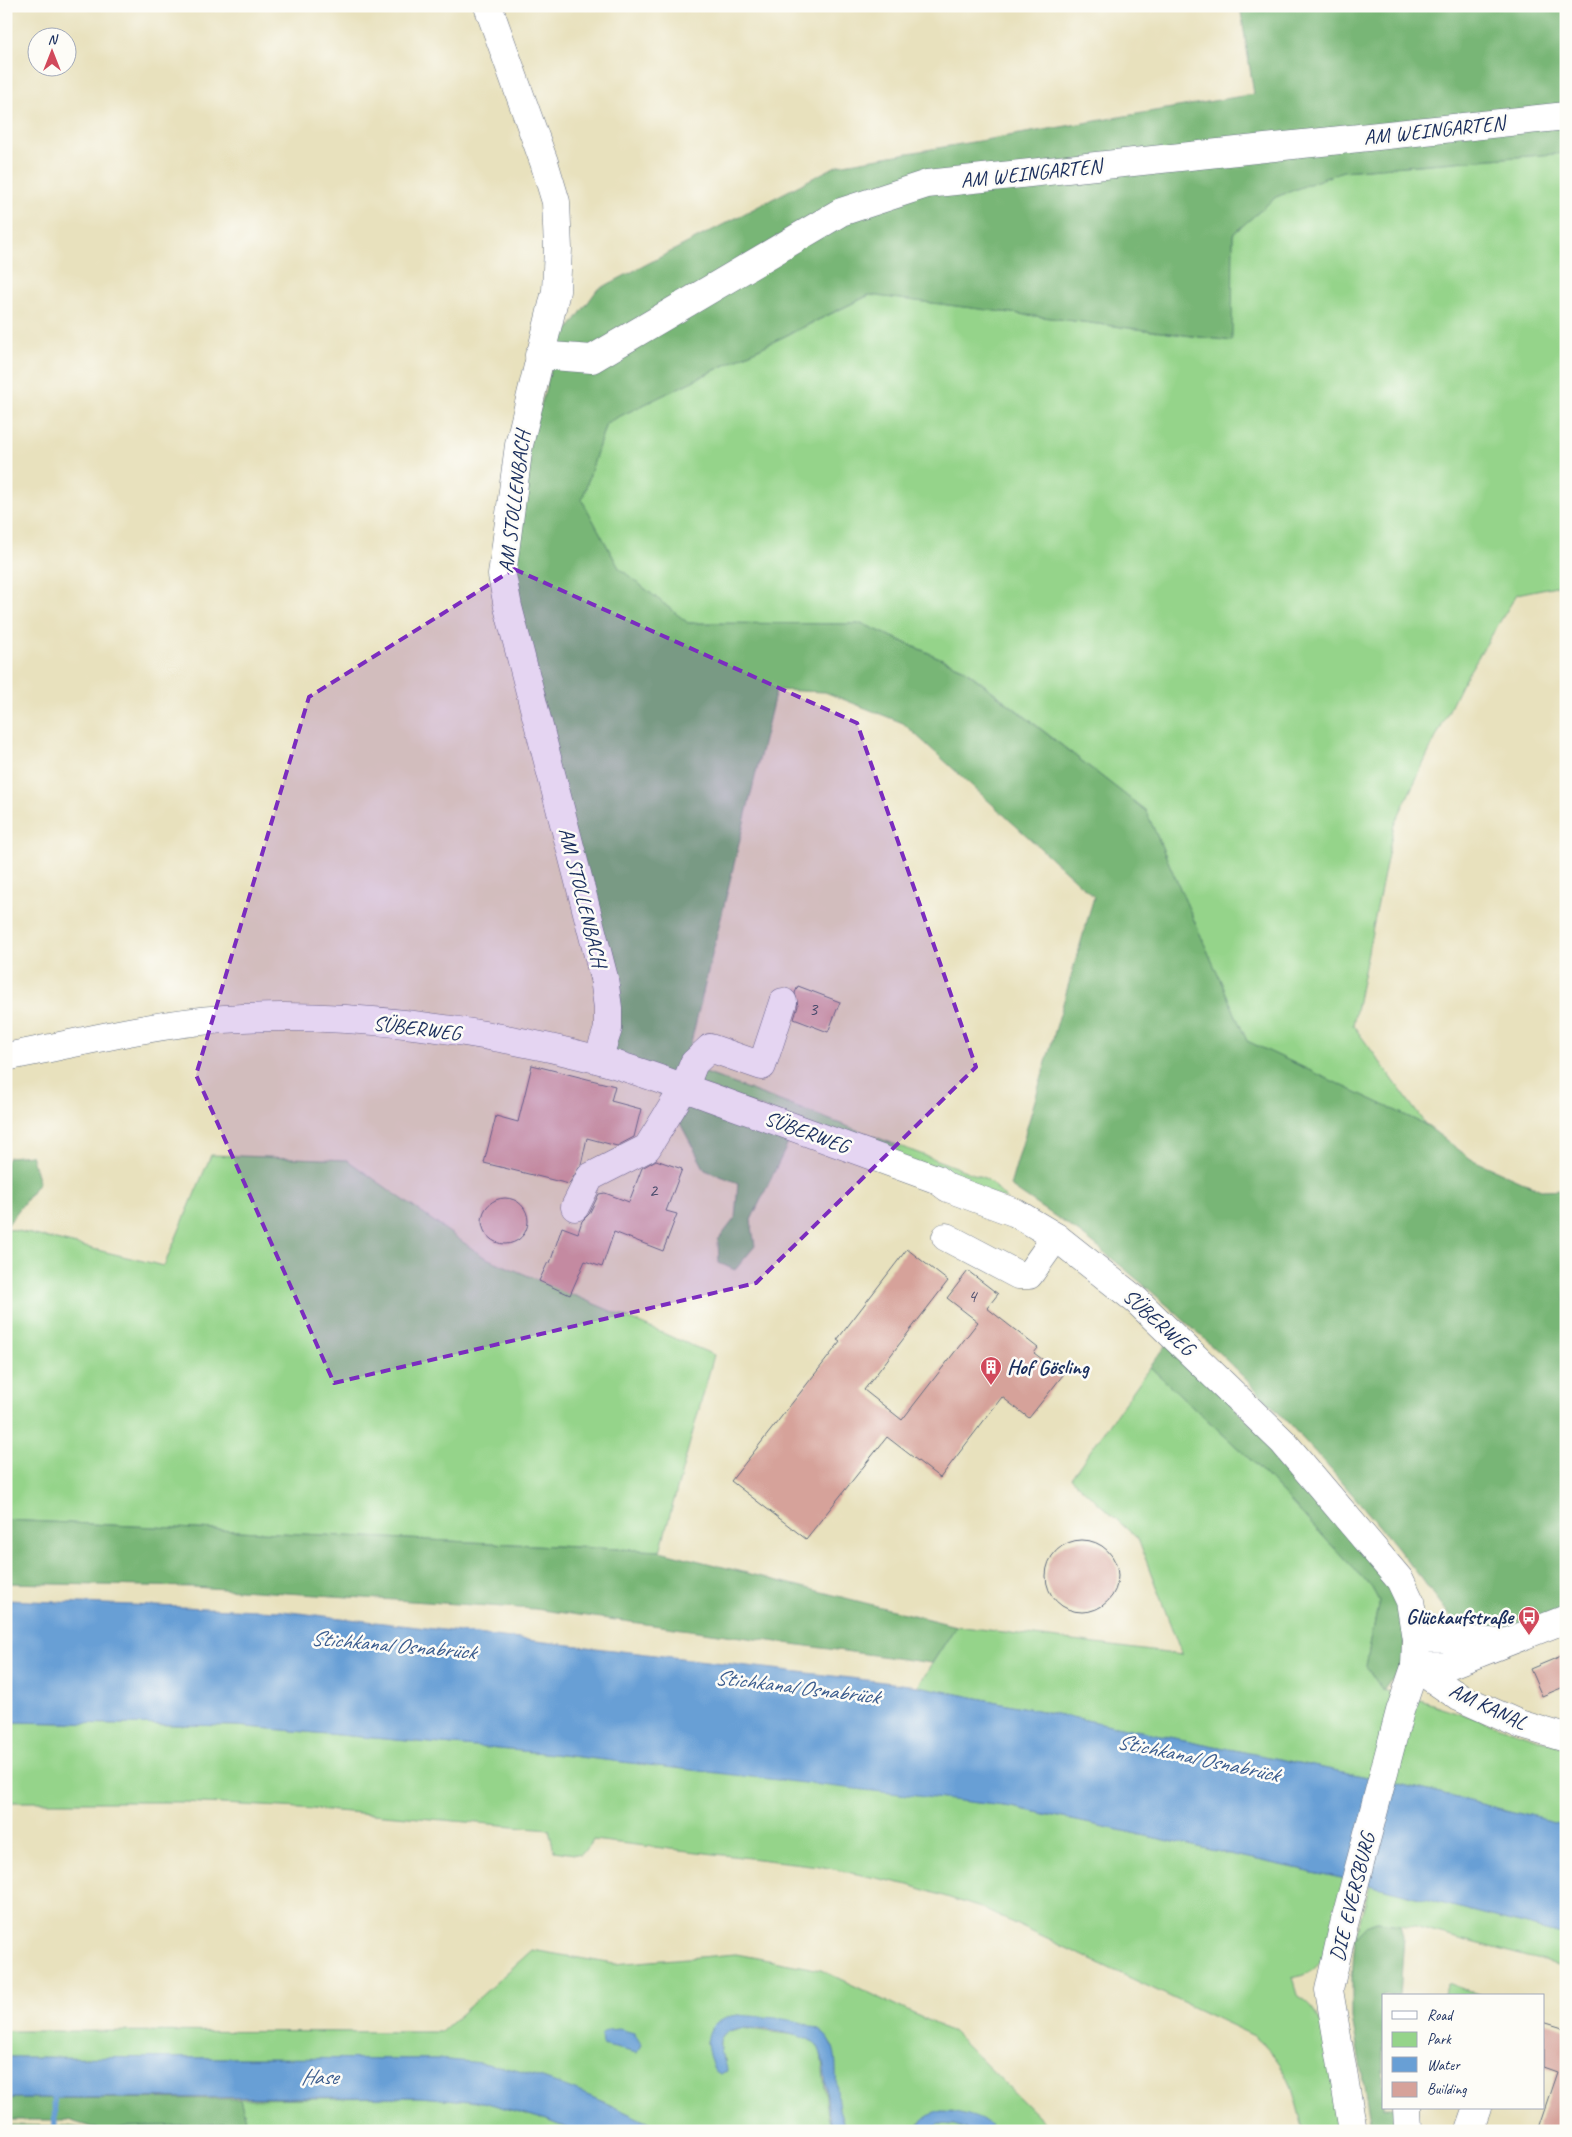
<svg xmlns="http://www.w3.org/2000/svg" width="1572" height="2137" viewBox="0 0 1572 2137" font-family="Caveat,sans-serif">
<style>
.green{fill:#95d48a;stroke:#588274}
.forest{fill:#78b676;stroke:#4a726a}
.water{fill:#689fd5;stroke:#42679a}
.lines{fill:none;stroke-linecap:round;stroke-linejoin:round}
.stream{stroke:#689fd5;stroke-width:5.5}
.building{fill:#d6a29a}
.minor-casing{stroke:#636d7f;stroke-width:29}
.minor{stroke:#fff;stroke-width:28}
.marked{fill:#7b2cbf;fill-opacity:0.2;stroke:#7b2cbf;stroke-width:4;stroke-dasharray:10 6;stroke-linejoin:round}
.labels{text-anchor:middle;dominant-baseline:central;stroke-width:5;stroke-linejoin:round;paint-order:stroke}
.number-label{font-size:19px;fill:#4a4c6d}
.street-label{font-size:21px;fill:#1b2f5e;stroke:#fdfcf7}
.poi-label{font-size:21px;font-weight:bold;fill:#1b2f5e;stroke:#fdfcf7;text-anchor:start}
.water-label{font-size:22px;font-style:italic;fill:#3a5c8e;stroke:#fdfcf7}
</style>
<rect width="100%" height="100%" fill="#fdfcf7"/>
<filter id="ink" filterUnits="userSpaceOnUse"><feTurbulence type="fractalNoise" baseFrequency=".02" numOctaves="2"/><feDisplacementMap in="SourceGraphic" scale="10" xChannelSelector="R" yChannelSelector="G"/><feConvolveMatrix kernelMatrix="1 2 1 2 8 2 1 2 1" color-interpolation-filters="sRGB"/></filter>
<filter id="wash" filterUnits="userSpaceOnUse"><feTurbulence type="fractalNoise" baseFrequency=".0096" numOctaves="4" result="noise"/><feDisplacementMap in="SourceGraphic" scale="20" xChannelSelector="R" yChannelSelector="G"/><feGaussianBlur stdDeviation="1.12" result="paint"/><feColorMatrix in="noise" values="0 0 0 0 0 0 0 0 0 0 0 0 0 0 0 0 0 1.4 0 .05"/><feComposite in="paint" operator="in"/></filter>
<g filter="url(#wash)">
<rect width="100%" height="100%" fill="#e8e1bd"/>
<!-- green -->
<g class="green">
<polygon points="1566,153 1566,584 1517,594 1461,685 1394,825 1353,1025 1426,1125 1247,1041 1146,811 963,668 863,624 688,623 619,568 582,500 606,423 870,295 1231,341 1233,234 1276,197 1343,171"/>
<polygon points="700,1071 987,1179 1008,1200 696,1083"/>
<polygon points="211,1155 347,1160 484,1257 714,1355 660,1551 6,1520 6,1228 164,1266"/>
<polygon points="1150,1367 1254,1463 1372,1588 1379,1601 1366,1666 1383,1690 1423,1701 1566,1748 1566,1825 1387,1781 918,1686 956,1626 1182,1655 1138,1539 1071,1478"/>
<path d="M 6,1722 L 237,1726 L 544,1753 L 831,1785 L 1012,1807 L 1346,1879 L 1323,1959 C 1314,1971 1307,1975 1292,1978 L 1297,1995 C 1306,2000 1314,2007 1318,2017 C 1333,2051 1335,2094 1342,2131 L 1304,2131 C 1291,2086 1291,2068 1254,2036 L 981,1908 L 909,1885 L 819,1866 L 593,1840 L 581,1855 L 554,1851 L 549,1829 L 301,1808 L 183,1802 L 6,1802 Z"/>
<polygon points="1370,1885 1566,1935 1566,1967 1414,1927 1377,1922 1366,1926 1355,1938"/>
<path d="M 532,1950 L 614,1964 L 736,1954 L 821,1970 L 954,2033 L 1053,2131 L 995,2131 L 993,2128 L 951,2111 L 920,2122 L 915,2131 L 848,2131 C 831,2105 839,2072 832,2044 L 738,2015 L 706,2042 L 727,2062 L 720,2052 L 720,2040 L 727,2032 L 740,2028 L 804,2036 L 815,2042 L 821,2052 L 828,2118 L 832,2131 L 665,2131 L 604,2102 L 542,2078 L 487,2064 L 437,2059 L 6,2057 L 6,2031 L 441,2032 Z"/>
<polygon points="1448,1983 1483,1996 1443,1996"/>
<polygon points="419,2097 484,2102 546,2120 574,2131 482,2131 353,2123 349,2131 112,2131 124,2127 246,2123 240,2099"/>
<polygon points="938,2124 954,2125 972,2131 928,2131"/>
<polygon points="6,2125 67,2126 104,2131 6,2131"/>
</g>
<!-- forest -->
<g class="forest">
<path d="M 1240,6 L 1566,6 L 1566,153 L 1343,171 L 1276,197 L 1233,234 L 1232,341 L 869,295 L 606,423 L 582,500 L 619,568 L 688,623 L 863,624 L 962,668 L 1146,811 L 1247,1041 L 1426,1125 L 1471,1159 L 1541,1190 L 1566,1189 L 1566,1609 L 1514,1630 L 1456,1631 L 1454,1621 C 1352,1485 1234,1355 1100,1249 C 1072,1226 1040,1207 1010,1186 L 1094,897 L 903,723 L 825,692 L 776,690 L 687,1059 L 684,1088 L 796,1127 L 751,1220 L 755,1246 L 735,1270 L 719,1263 L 718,1240 L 735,1218 L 738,1183 L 705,1170 L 673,1110 L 644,1075 L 598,1059 L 608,1029 L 508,607 L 509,519 L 558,344 L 597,290 L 838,165 L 1254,94 Z"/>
<polygon points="31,1155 39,1182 6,1227 6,1162 9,1157"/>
<polygon points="1169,1342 1274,1447 1393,1584 1405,1621 1403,1664 1383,1691 1366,1666 1379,1601 1372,1588 1254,1463 1150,1367"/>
<polygon points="6,1520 660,1551 956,1626 932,1663 535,1609 193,1587 6,1583"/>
<polygon points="1377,1922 1401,1925 1404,1936 1400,1996 1383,1996 1383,2108 1397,2108 1399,2131 1372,2131 1352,2018 1352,1978 1355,1938 1366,1926"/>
<polygon points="6,2098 240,2099 247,2123 124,2127 104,2131 68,2120 6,2120"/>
<polygon points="353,2123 400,2124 482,2131 349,2131"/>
</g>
<!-- water -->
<g class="water">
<polygon points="6,1600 282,1611 918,1686 1387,1781 1566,1825 1566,1935 1346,1879 1012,1807 544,1753 237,1726 6,1722"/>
<path d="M 738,2015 C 765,2018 820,2016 832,2045 C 838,2058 835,2076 837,2090 C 838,2105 839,2118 848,2131 L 832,2131 C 825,2108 828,2062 817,2045 C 809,2034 754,2027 740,2028 C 732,2029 725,2032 721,2039 C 715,2050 727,2060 727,2071 L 720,2074 L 714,2070 C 703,2043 703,2019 738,2015 Z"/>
<polygon points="619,2029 634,2033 641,2044 637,2053 602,2045 601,2035 608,2030"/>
<path d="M 6,2057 L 437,2059 C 453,2061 470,2061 486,2064 C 549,2074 608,2104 665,2131 L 574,2131 L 546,2120 L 484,2102 L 419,2097 L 6,2098 Z"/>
<path d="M 941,2111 C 956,2111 987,2117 995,2131 L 972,2131 L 954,2125 L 939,2124 L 928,2131 L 915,2131 C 922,2118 928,2115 941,2111 Z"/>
</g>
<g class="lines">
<!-- stream -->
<polyline class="stream" points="54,2090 55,2131"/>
</g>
<g id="blocks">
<!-- building -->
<g class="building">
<polygon points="798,986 840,1002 828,1032 794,1019 798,1006 795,993"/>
<polygon points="532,1065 615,1086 611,1101 641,1109 634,1137 617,1146 587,1138 581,1165 569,1184 484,1163 496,1116 518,1122"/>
<polygon points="656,1160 682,1169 666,1211 677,1214 663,1251 614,1232 602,1267 585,1261 570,1295 539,1281 548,1262 550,1263 562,1227 578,1233 582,1221 589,1214 599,1194 605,1193 629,1202 642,1168"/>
<circle cx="505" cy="1221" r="23"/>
<polygon points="907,1249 948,1281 864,1390 902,1420 978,1322 947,1298 968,1271 998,1294 987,1308 1038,1348 1034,1353 1063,1375 1029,1418 1002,1397 940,1478 887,1437 806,1539 731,1481 840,1342 837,1340"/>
<circle cx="1082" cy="1576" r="36"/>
<polygon points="1566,1654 1566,1686 1542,1696 1530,1669"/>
<polygon points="1543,2022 1566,2029 1566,2131 1537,2131 1557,2072 1543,2067"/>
</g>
</g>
</g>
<g filter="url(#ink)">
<use href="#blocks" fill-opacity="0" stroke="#636d7f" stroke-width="1"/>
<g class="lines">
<!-- minor casing -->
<g class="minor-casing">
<g id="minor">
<polyline points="488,6 544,162 556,202 558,249 556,291 519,445 502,575 508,607 604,978 608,1008 608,1029 598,1059"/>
<polyline points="539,355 592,359 841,212 927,184 1566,116"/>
<path d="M 6,1057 C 78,1043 151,1024 224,1019 C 344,1011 480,1029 596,1059 C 635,1069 673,1084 710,1097 C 786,1124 861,1152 936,1179 L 948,1188 L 1016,1213 L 1056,1237 L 1137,1301 L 1283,1442 L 1400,1580 L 1410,1601 L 1416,1639 L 1415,1667 L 1400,1711 L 1342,1932 L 1329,1990 L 1353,2131"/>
<polyline points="575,1207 590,1177 647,1148 684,1088 694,1063 710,1048 762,1066 783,1002"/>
<polyline points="946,1237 1018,1275 1029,1275 1056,1237"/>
<polyline points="1416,1639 1448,1638 1500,1643"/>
<polyline points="1415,1667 1459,1697 1519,1724 1566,1738"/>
<polyline points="1415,1667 1446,1666 1566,1619"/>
<polyline points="1407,2108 1408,2131"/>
<polyline points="1469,2131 1477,2108"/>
</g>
</g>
<!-- minor -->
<use href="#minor" class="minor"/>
</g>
</g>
<!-- marked area -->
<path class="marked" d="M 514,569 L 857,723 L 976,1067 L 756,1283 L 334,1383 L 196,1075 L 309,697 Z"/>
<!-- icons -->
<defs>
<g id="building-pin" transform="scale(1.125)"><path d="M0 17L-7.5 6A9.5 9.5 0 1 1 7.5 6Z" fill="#d1495b" stroke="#fdfcf7"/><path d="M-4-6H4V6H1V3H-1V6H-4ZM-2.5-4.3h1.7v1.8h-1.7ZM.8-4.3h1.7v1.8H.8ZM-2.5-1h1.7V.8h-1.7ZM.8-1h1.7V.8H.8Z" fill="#fff"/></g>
<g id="bus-pin" transform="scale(1.125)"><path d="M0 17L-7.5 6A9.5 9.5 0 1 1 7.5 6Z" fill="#d1495b" stroke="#fdfcf7"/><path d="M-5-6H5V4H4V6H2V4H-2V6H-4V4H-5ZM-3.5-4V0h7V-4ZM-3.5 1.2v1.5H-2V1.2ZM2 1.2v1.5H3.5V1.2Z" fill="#fff"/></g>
</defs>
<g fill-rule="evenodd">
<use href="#building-pin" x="991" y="1367"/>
<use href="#bus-pin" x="1529" y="1617"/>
</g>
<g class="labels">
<!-- number labels -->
<g class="number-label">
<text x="813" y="1009">3</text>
<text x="653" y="1190">2</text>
<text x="972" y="1296">4</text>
</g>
<!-- street labels -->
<g class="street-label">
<text transform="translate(1434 130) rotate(-6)">AM WEINGARTEN</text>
<text transform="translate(1031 173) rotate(-6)">AM WEINGARTEN</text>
<text transform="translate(514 502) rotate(-83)">AM STOLLENBACH</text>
<text transform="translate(583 897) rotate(76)">AM STOLLENBACH</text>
<text transform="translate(417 1028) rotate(7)">SÜBERWEG</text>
<text transform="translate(807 1132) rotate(20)">SÜBERWEG</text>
<text transform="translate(1159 1322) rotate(42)">SÜBERWEG</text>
<text transform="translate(1488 1706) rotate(25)">AM KANAL</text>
<text transform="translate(1352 1897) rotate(-76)">DIE EVERSBURG</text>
</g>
<!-- poi labels -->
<g class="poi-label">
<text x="1007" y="1367">Hof Gösling</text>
<text x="1513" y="1617" text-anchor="end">Glückaufstraße</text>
</g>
<!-- water labels -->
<g class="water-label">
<text transform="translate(393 1645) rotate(5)">Stichkanal Osnabrück</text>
<text transform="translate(797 1687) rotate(7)">Stichkanal Osnabrück</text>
<text transform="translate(1198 1758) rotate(12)">Stichkanal Osnabrück</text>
<text x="319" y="2077">Hase</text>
</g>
</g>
<!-- margin -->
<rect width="1572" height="2137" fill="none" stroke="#fdfcf7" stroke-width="25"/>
<!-- legend -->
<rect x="1382" y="1994" width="162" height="115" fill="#fdfcf7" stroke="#a3aaba"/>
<rect x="1392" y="2011" width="25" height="8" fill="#ffffff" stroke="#a3aaba"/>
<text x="1427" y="2020" font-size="15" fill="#1b2f5e">Road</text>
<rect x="1392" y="2032" width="25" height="15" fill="#95d48a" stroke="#a3aaba"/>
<text x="1427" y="2044" font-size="15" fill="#1b2f5e">Park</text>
<rect x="1392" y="2057" width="25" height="15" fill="#689fd5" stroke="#a3aaba"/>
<text x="1427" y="2070" font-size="15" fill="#1b2f5e">Water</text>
<rect x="1392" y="2082" width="25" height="15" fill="#d6a29a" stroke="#a3aaba"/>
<text x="1427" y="2094" font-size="15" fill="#1b2f5e">Building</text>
<!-- north arrow -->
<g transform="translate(52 52)"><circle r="24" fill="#fdfcf7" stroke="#a3aaba"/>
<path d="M0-4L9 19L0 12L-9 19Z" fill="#d1495b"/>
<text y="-8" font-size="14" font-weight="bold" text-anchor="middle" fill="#1b2f5e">N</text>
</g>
</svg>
